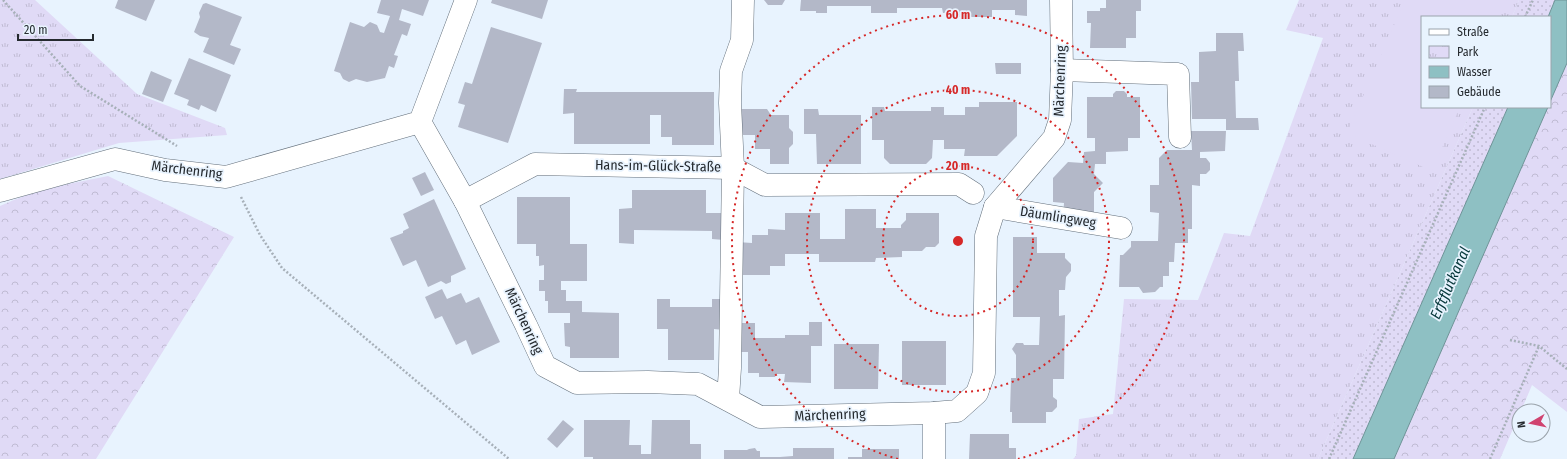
<svg xmlns="http://www.w3.org/2000/svg" width="1567" height="459" viewBox="0 0 1567 459" font-family="'Fira Sans Condensed',sans-serif">
<style>
.grass{fill:url(#grass-dots)}
.forest{fill:url(#forest-crowns)}
.park{fill:url(#park-tufts)}
.pitch{fill:#e0daf6}
.water{fill:#8ec0c3;stroke:#6e9397}
.building{fill:#b3b8c8}
.lines{fill:none;stroke-linecap:round;stroke-linejoin:round}
.minor-casing{stroke:#636f7b;stroke-width:23}
.path{stroke:#a7b0b9;stroke-width:2.5;stroke-dasharray:2 2;stroke-linecap:butt}
.minor{stroke:#fff;stroke-width:22}
.ring{fill:none;stroke:#d62828;stroke-width:2;stroke-dasharray:2 4}
.labels{text-anchor:middle;dominant-baseline:central;stroke-width:3.5;stroke-linejoin:round;paint-order:stroke}
.street-label{font-size:14px;fill:#252a2f;stroke:#e8f3fe}
.water-label{font-size:15px;font-style:italic;fill:#07383b;stroke:#e8f3fe}
.centre{fill:#d62828;stroke:#e8f3fe;stroke-width:2}
.ring-label{font-size:12px;text-anchor:middle;font-weight:bold;fill:#d62828;stroke:#e8f3fe;stroke-width:3.5;stroke-linejoin:round;paint-order:stroke}
</style>
<defs>
<pattern id="grass-dots" width="8" height="8" patternUnits="userSpaceOnUse"><rect width="8" height="8" fill="#e0daf6"/><path d="M2 2h.1M6 6h.1" fill="none" stroke="#c0bbd3" stroke-width="1.8" stroke-linecap="round"/></pattern>
<pattern id="forest-crowns" width="20" height="18" patternUnits="userSpaceOnUse"><rect width="20" height="18" fill="#e0daf6"/><path d="M2 6a3 3 0 1 1 6 0M12 15a3 3 0 1 1 6 0" fill="none" stroke="#c0bbd3"/></pattern>
<pattern id="park-tufts" width="24" height="20" patternUnits="userSpaceOnUse"><rect width="24" height="20" fill="#e0daf6"/><path d="M3 7l-1-3M5 7V3M7 7l1-3M15 17l-1-3M17 17v-4M19 17l1-3" fill="none" stroke="#c0bbd3"/></pattern>
</defs>
<rect width="100%" height="100%" fill="#e8f3fe"/>
<!-- grass -->
<g class="grass">
<polygon points="1519,0 1555,0 1548,17 1512,17"/>
<polygon points="1473,107 1508,107 1353,459 1318,459"/>
</g>
<!-- forest -->
<g class="forest">
<polygon points="1567,63 1567,412 1532,385 1521,411 1519,411 1519,415 1500,459 1394,459 1548,107 1550,107 1550,102"/>
<path d="M 108,176 L 234,237 L 96,459 L 0,459 L 0,206 C 33,190 72,183 108,176 Z"/>
</g>
<!-- park -->
<g class="park">
<polygon points="0,0 35,0 137,94 225,128 227,135 119,143 0,179"/>
<polygon points="1299,0 1519,0 1512,17 1422,17 1422,107 1473,107 1318,459 1073,459 1076,456 1079,419 1113,414 1124,299 1198,300 1224,233 1250,236 1323,38 1286,30"/>
</g>
<!-- pitch -->
<polygon class="pitch" points="1405,0 1507,0 1499,17 1422,17 1422,107 1460,107 1432,171 1347,133"/>
<!-- water -->
<g class="water">
<polygon points="1555,0 1567,0 1567,63 1550,102 1550,17 1548,17"/>
<polygon points="1508,107 1548,107 1394,459 1353,459"/>
</g>
<!-- building -->
<g class="building">
<polygon points="118,0 155,0 146,21 115,8"/>
<polygon points="381,0 429,0 423,16 402,9 399,20 411,24 407,36 402,34 394,55 398,56 394,68 389,66 385,78 367,82 356,79 349,82 343,79 340,73 334,71 350,22 364,27 370,22 377,25 380,32 384,33 390,16 377,13"/>
<polygon points="492,0 548,0 542,19 491,3"/>
<polygon points="764,0 785,0 782,5 768,5"/>
<polygon points="801,0 1027,0 1027,16 1015,15 1015,10 992,10 992,17 956,17 955,13 943,13 942,8 897,8 897,13 871,13 871,6 827,6 827,13 816,13 816,11 800,11"/>
<polygon points="1106,0 1141,0 1141,11 1136,11 1136,38 1126,38 1126,48 1090,48 1091,23 1087,23 1087,11 1100,11 1100,8 1106,8"/>
<polygon points="206,3 242,17 230,45 241,49 234,65 203,52 209,38 200,36 194,32 200,17 199,13 203,4"/>
<polygon points="491,27 542,43 508,143 458,127 465,105 458,103 465,82 472,84"/>
<polygon points="1216,33 1243,33 1244,51 1238,51 1239,81 1235,81 1236,118 1258,118 1259,130 1226,130 1226,119 1192,119 1191,82 1199,82 1199,52 1216,51"/>
<polygon points="189,58 231,75 216,112 201,105 199,110 187,105 189,100 174,94"/>
<polygon points="995,63 1021,63 1021,74 996,74"/>
<polygon points="151,71 172,80 163,102 142,94"/>
<polygon points="564,89 577,89 576,92 714,92 714,145 672,145 672,137 661,137 661,115 650,115 650,144 574,144 574,113 563,114"/>
<polygon points="1116,91 1124,91 1127,94 1127,97 1140,97 1140,138 1128,138 1128,151 1106,152 1106,164 1095,164 1094,174 1103,183 1094,192 1094,218 1063,218 1064,203 1053,202 1053,178 1068,162 1083,163 1084,152 1095,151 1095,138 1087,138 1087,97 1113,97 1113,94"/>
<polygon points="979,102 1017,102 1017,136 997,156 964,156 965,149 944,149 944,140 933,140 932,158 926,164 890,164 884,158 884,140 872,140 872,107 884,107 885,111 931,111 931,107 944,107 944,115 965,115 965,107 979,107"/>
<polygon points="738,109 767,109 771,115 789,115 789,128 793,132 793,144 789,148 789,164 770,164 770,149 755,149 755,135 738,135"/>
<polygon points="804,109 818,109 819,115 861,115 861,164 817,164 816,134 804,134"/>
<polygon points="1191,131 1226,131 1225,151 1200,152 1200,158 1206,158 1210,163 1210,170 1206,174 1200,174 1200,186 1192,185 1192,229 1188,229 1188,243 1175,243 1174,262 1169,262 1169,276 1163,276 1163,287 1160,287 1155,292 1143,293 1139,287 1119,287 1120,255 1123,255 1131,247 1131,241 1158,241 1159,213 1150,212 1150,185 1159,185 1159,158 1167,150 1192,150"/>
<polygon points="425,172 434,190 421,196 412,178"/>
<polygon points="632,190 706,190 706,213 724,213 724,240 712,239 712,231 634,230 634,244 619,243 619,209 632,208"/>
<polygon points="517,197 570,197 570,244 587,244 587,281 561,281 561,290 566,290 566,301 582,301 582,312 619,313 619,358 570,358 570,347 565,346 564,323 570,323 570,313 548,313 548,301 545,301 545,291 539,291 539,280 544,280 544,265 539,266 539,256 536,256 536,244 517,244"/>
<polygon points="434,199 466,269 451,276 451,282 446,284 441,281 428,287 416,260 403,266 390,238 403,233 403,231 409,228 403,214"/>
<polygon points="845,209 876,209 876,228 901,228 901,225 906,220 906,213 939,213 939,243 935,247 926,247 922,251 902,251 902,257 876,258 875,262 819,262 819,254 785,254 785,266 770,266 770,275 737,275 737,242 752,243 752,235 768,235 768,229 785,230 785,213 820,213 820,239 845,239"/>
<polygon points="1013,237 1037,237 1037,253 1065,253 1065,258 1071,264 1071,271 1066,277 1065,290 1059,290 1059,316 1065,315 1064,379 1053,379 1053,397 1057,400 1057,407 1052,412 1046,412 1046,423 1012,423 1012,412 1010,412 1011,378 1016,378 1016,355 1012,349 1016,343 1023,343 1024,345 1039,345 1040,317 1013,317"/>
<polygon points="442,289 447,299 461,293 466,303 479,297 500,342 472,355 466,340 456,345 442,316 435,319 425,297"/>
<polygon points="657,299 670,299 670,307 712,307 712,299 724,299 724,330 714,329 714,360 668,360 668,329 657,329"/>
<polygon points="809,322 822,322 822,346 811,346 811,383 784,382 785,374 775,374 775,377 759,377 759,373 748,373 748,352 737,352 737,323 755,323 755,338 785,338 785,335 809,335"/>
<rect x="902" y="341" width="44" height="44"/>
<polygon points="834,344 879,344 878,389 834,389"/>
<polygon points="563,420 574,429 557,448 547,439"/>
<polygon points="584,420 630,420 629,445 641,445 641,454 651,454 652,420 690,420 690,444 701,444 701,459 593,459 593,457 584,457"/>
<polygon points="970,434 1009,434 1009,448 1016,448 1016,459 969,459"/>
<polygon points="755,448 757,451 760,451 760,457 780,457 793,456 793,448 834,448 834,459 724,459 724,450 747,450 749,449"/>
<polygon points="862,449 899,449 899,459 848,459 848,457 862,457"/>
</g>
<g class="lines">
<!-- minor casing -->
<g class="minor-casing">
<g id="minor">
<polyline points="1062,70 1178,74 1180,137"/>
<polyline points="420,122 465,201 526,325 545,366 577,383 648,382 698,384 760,417 934,413 957,411 977,393 984,373 986,236 995,207 1054,138 1060,120 1062,70 1061,0"/>
<polyline points="0,191 115,159 165,170 226,177 420,122 466,0"/>
<polyline points="465,201 535,164 733,168 765,185 959,184 973,193"/>
<polyline points="995,207 1121,228"/>
<polyline points="728,399 730,368 733,168 730,103 731,71 742,40 743,0"/>
<polyline points="934,459 934,413"/>
</g>
</g>
<!-- path -->
<g class="path">
<polyline points="3,0 80,86 177,146"/>
<polyline points="1525,17 1533,0"/>
<polyline points="241,197 260,235 282,268 509,459"/>
<polyline points="1510,340 1539,346 1567,369"/>
<polyline points="1329,459 1485,107"/>
<polyline points="1490,459 1539,346"/>
</g>
<!-- minor -->
<use href="#minor" class="minor"/>
</g>
<!-- distance rings -->
<g class="ring">
<circle cx="958" cy="241" r="75"/>
<circle cx="958" cy="241" r="151"/>
<path d="M898 459A226 226 0 1 1 1018 459"/>
</g>
<g class="labels">
<!-- street labels -->
<g class="street-label">
<text transform="translate(1060 81) rotate(-88)">Märchenring</text>
<text transform="translate(658 166) rotate(1)">Hans-im-Glück-Straße</text>
<text transform="translate(187 170) rotate(7)">Märchenring</text>
<text transform="translate(1058 217) rotate(9)">Däumlingweg</text>
<text transform="translate(524 321) rotate(65)">Märchenring</text>
<text transform="translate(830 415) rotate(-2)">Märchenring</text>
</g>
<!-- water labels -->
<g class="water-label">
<text transform="translate(1450 283) rotate(-66)">Erftflutkanal</text>
</g>
</g>
<circle cx="958" cy="241" r="6" class="centre"/>
<g class="ring-label">
<text x="958" y="19">60 m</text>
<text x="958" y="94">40 m</text>
<text x="958" y="170">20 m</text>
</g>
<!-- legend -->
<rect x="1421" y="16" width="130" height="92" fill="#e8f3fe" stroke="#9aa3ab"/>
<rect x="1429" y="29" width="20" height="6" fill="#ffffff" stroke="#9aa3ab"/>
<text x="1457" y="36" font-size="12" fill="#252a2f">Straße</text>
<rect x="1429" y="46" width="20" height="12" fill="url(#park-tufts)" stroke="#9aa3ab"/>
<text x="1457" y="56" font-size="12" fill="#252a2f">Park</text>
<rect x="1429" y="66" width="20" height="12" fill="#8ec0c3" stroke="#9aa3ab"/>
<text x="1457" y="76" font-size="12" fill="#252a2f">Wasser</text>
<rect x="1429" y="86" width="20" height="12" fill="#b3b8c8" stroke="#9aa3ab"/>
<text x="1457" y="96" font-size="12" fill="#252a2f">Gebäude</text>
<!-- north arrow -->
<g transform="translate(1531 423) rotate(261)"><circle r="19" fill="#e8f3fe" stroke="#9aa3ab"/>
<path d="M0-3L7 15L0 10L-7 15Z" fill="#d04370"/>
<text y="-6" font-size="11" font-weight="bold" text-anchor="middle" fill="#252a2f">N</text>
</g>
<!-- scale -->
<path d="M18 34v6h75v-6" fill="none" stroke="#252a2f" stroke-width="2"/>
<text x="24" y="34" font-size="12" fill="#252a2f" stroke="#e8f3fe" stroke-width="3" paint-order="stroke">20 m</text>
</svg>
